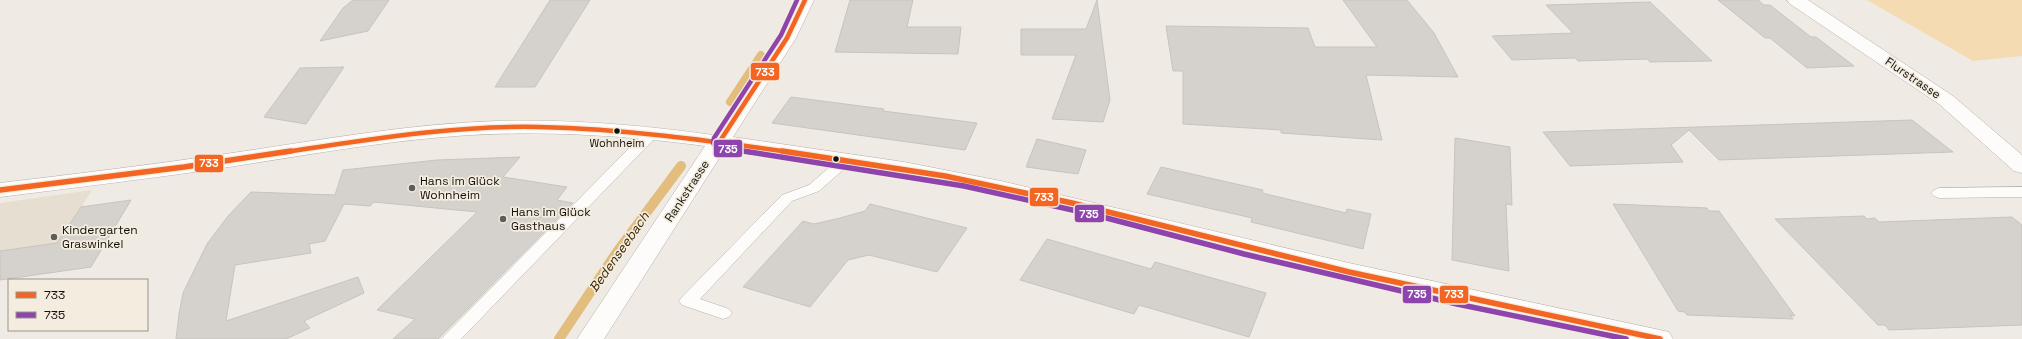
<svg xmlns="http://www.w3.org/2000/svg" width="2022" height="339" viewBox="0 0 2022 339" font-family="'Space Grotesk',sans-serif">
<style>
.built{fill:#e7ded2}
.green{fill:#f4dbb1}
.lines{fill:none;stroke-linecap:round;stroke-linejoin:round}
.stream-far1{stroke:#e2bd7e;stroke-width:8}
.stream{stroke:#e2bd7e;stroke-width:10}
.building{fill:#d5d1cc;stroke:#c7c4bf}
.service-casing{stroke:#b2afaa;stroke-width:1}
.minor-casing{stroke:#b2afaa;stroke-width:1}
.service{fill:#fdfcfb;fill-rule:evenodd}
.minor{fill:#fdfcfb;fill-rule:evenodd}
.bus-1-far1-casing{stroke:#f4ecdf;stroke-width:7}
.bus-1-casing{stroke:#f4ecdf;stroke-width:8}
.bus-2-far1-casing{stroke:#f4ecdf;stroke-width:7}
.bus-2-casing{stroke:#f4ecdf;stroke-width:8}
.bus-1-far1{stroke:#f26522;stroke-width:4.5}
.bus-1{stroke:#f26522;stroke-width:5.5}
.bus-2-far1{stroke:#8e44ad;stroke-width:4.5}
.bus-2{stroke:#8e44ad;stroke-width:5.5}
.bus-dot{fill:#13100c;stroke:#f4ecdf;stroke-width:1.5}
.poi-dot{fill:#605d58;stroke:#f4ecdf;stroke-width:1.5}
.labels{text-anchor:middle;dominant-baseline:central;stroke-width:3.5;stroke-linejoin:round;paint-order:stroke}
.bus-label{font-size:11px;fill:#13100c;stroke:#f4ecdf}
.street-label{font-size:12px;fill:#13100c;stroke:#f4ecdf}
.poi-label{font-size:12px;fill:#13100c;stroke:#f4ecdf;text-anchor:start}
.water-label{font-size:13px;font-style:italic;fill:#3d2902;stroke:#f4ecdf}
.line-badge{stroke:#f4ecdf;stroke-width:1.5}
.badge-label{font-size:11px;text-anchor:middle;font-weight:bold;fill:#fff}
</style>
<rect width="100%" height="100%" fill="#efebe4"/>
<!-- built -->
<polygon class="built" points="92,190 81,207 131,200 91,267 0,280 0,203"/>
<!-- green -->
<polygon class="green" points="1867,0 2022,0 2022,56 1973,61"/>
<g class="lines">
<!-- stream-far1 -->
<polyline class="stream-far1" points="730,102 761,55"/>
<!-- stream -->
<polyline class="stream" points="559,339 617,252 681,166"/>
</g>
<!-- building -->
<g class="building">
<polygon points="353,0 389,0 368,31 320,41 343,8"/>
<polygon points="550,0 590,0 535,87 495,87"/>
<polygon points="850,0 913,0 907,27 961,27 958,54 835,52"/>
<polygon points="1097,0 1110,100 1103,122 1052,119 1076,55 1021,55 1021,29 1086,29"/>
<polygon points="1343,0 1407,0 1434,33 1458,77 1366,75 1382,140 1281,133 1281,130 1183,124 1183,71 1173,71 1166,26 1308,28 1315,47 1377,47"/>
<polygon points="1718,0 1758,0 1764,5 1770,5 1811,37 1816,37 1854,66 1807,68 1770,38 1765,38"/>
<polygon points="1650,2 1712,61 1650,62 1647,59 1578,61 1575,58 1512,60 1492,36 1573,33 1546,5"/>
<polygon points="344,67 306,124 264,117 300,68"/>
<polygon points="791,97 884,109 883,111 977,123 965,150 772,123"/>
<polygon points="1912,120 1953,152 1719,160 1689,130 1671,145 1683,162 1570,166 1543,132"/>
<polygon points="1455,138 1510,147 1512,205 1506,204 1509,271 1452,260"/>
<polygon points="1037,139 1086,150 1078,174 1026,167"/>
<polygon points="520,157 503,177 567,187 557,200 573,203 438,339 393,339 415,319 377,310 477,212 374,202 370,206 344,204 325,241 309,244 311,253 235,265 226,321 358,277 364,293 304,321 310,328 286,339 176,339 179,314 183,293 207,244 228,216 251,192 335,195 343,170 437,160"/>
<polygon points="1161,167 1263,190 1262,193 1346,213 1347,209 1371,214 1363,249 1251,222 1252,218 1147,194"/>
<polygon points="131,200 91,267 0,280 0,251 57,243 81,207"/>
<polygon points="870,204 967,228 937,272 869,255 848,260 810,307 743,287 803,221 814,224 840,218 865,211"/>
<polygon points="1613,204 1707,208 1709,211 1719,211 1795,316 1790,315 1793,319 1687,315 1685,312 1678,311"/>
<polygon points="1864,216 1867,219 1875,218 1879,222 2012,217 2022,225 2022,325 1889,330 1885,325 1878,325 1775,219"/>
<polygon points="1047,239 1151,269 1155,262 1266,293 1249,337 1139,305 1134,314 1020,280"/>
</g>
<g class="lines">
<!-- service casing -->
<g class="service-casing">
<g id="service">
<polygon points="652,129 657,130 659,133 657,136 461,339 441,339 647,130"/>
<polygon points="846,156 851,157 853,160 851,163 819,191 792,201 700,299 729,309 732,313 729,317 723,319 682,305 679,301 682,297 782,195 809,185 841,157"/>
<polygon points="2022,187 2022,197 1939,198 1934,196 1931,193 1934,190 1939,188"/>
</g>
</g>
<!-- minor casing -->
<g class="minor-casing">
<g id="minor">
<path d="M 796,0 L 814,0 L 796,38 L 733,137 L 904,162 L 1001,181 L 1349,263 L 1660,330 L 1669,332 L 1673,339 L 1617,339 L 1349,280 L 1001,194 L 904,175 L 725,149 L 604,339 L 577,339 L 705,146 C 623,135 539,130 456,136 C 373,142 291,158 209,170 C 139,180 70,188 0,197 L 0,183 C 75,174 150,165 225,154 C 316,141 406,124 497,121 C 570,119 642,125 713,135 L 778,38 Z"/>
<polygon points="1787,0 1808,0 1953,96 2022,155 2022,173 2014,171 1939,104 1790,4"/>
</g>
</g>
<!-- service -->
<use href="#service" class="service"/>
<!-- minor -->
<use href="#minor" class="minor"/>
<!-- bus-1-far1 casing -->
<g class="bus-1-far1-casing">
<g id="bus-1-far1">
<polyline points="720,141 787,38 805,0"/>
<path d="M 284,152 C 368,140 454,125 539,127 C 623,129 706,140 788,152"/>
</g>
</g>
<!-- bus-1 casing -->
<g class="bus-1-casing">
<g id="bus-1">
<polyline points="782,151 945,176 1072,203 1349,272 1660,339"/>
<polyline points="0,190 184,167 291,151"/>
</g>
</g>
<!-- bus-2-far1 casing -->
<g class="bus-2-far1-casing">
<polyline id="bus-2-far1" points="749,152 716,147 713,143 714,138 781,35 797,0"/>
</g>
<!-- bus-2 casing -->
<g class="bus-2-casing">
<polyline id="bus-2" points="743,151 964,186 1095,215 1244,254 1457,304 1626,339"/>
</g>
<!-- bus-1-far1 -->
<use href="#bus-1-far1" class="bus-1-far1"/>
<!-- bus-1 -->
<use href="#bus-1" class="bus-1"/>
<!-- bus-2-far1 -->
<use href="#bus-2-far1" class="bus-2-far1"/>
<!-- bus-2 -->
<use href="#bus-2" class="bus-2"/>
</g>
<!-- markers -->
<g class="bus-dot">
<circle cx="617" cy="131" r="3.5"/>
<circle cx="836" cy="159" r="3.5"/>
</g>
<g class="poi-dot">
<circle cx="412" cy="188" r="4"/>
<circle cx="503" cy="219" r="4"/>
<circle cx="54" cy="237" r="4"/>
</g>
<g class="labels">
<!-- bus labels -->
<g class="bus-label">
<text x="617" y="143">Wohnheim</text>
</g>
<!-- street labels -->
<g class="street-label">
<text transform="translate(1913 78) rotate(34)">Flurstrasse</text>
<text transform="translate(687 191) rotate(-57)">Rankstrasse</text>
</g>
<!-- poi labels -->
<g class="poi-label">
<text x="420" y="181">Hans im Glück<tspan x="420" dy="14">Wohnheim</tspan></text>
<text x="511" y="212">Hans im Glück<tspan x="511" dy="14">Gasthaus</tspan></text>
<text x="62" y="230">Kindergarten<tspan x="62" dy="14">Graswinkel</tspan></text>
</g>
<!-- water labels -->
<g class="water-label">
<text transform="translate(619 252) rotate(-55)">Bedenseebach</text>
</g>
</g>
<g class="line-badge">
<rect x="750" y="62" width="30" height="19" rx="4" fill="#f26522"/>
<rect x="713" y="139" width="30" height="19" rx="4" fill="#8e44ad"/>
<rect x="194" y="154" width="30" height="19" rx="4" fill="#f26522"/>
<rect x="1029" y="187" width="30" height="20" rx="4" fill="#f26522"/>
<rect x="1074" y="204" width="31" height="19" rx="4" fill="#8e44ad"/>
<rect x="1402" y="285" width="30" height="19" rx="4" fill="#8e44ad"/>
<rect x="1439" y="285" width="30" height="19" rx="4" fill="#f26522"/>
</g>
<g class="badge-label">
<text x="765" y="76">733</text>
<text x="728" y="153">735</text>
<text x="209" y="167">733</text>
<text x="1044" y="201">733</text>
<text x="1089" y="218">735</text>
<text x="1417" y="298">735</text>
<text x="1454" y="298">733</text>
</g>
<!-- legend -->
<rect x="8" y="279" width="140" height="52" fill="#f4ecdf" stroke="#9a948b"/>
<rect x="16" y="292" width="20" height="6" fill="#f26522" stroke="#9a948b"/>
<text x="44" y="299" font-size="12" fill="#13100c">733</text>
<rect x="16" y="312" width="20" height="6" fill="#8e44ad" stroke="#9a948b"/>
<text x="44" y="319" font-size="12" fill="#13100c">735</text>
</svg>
